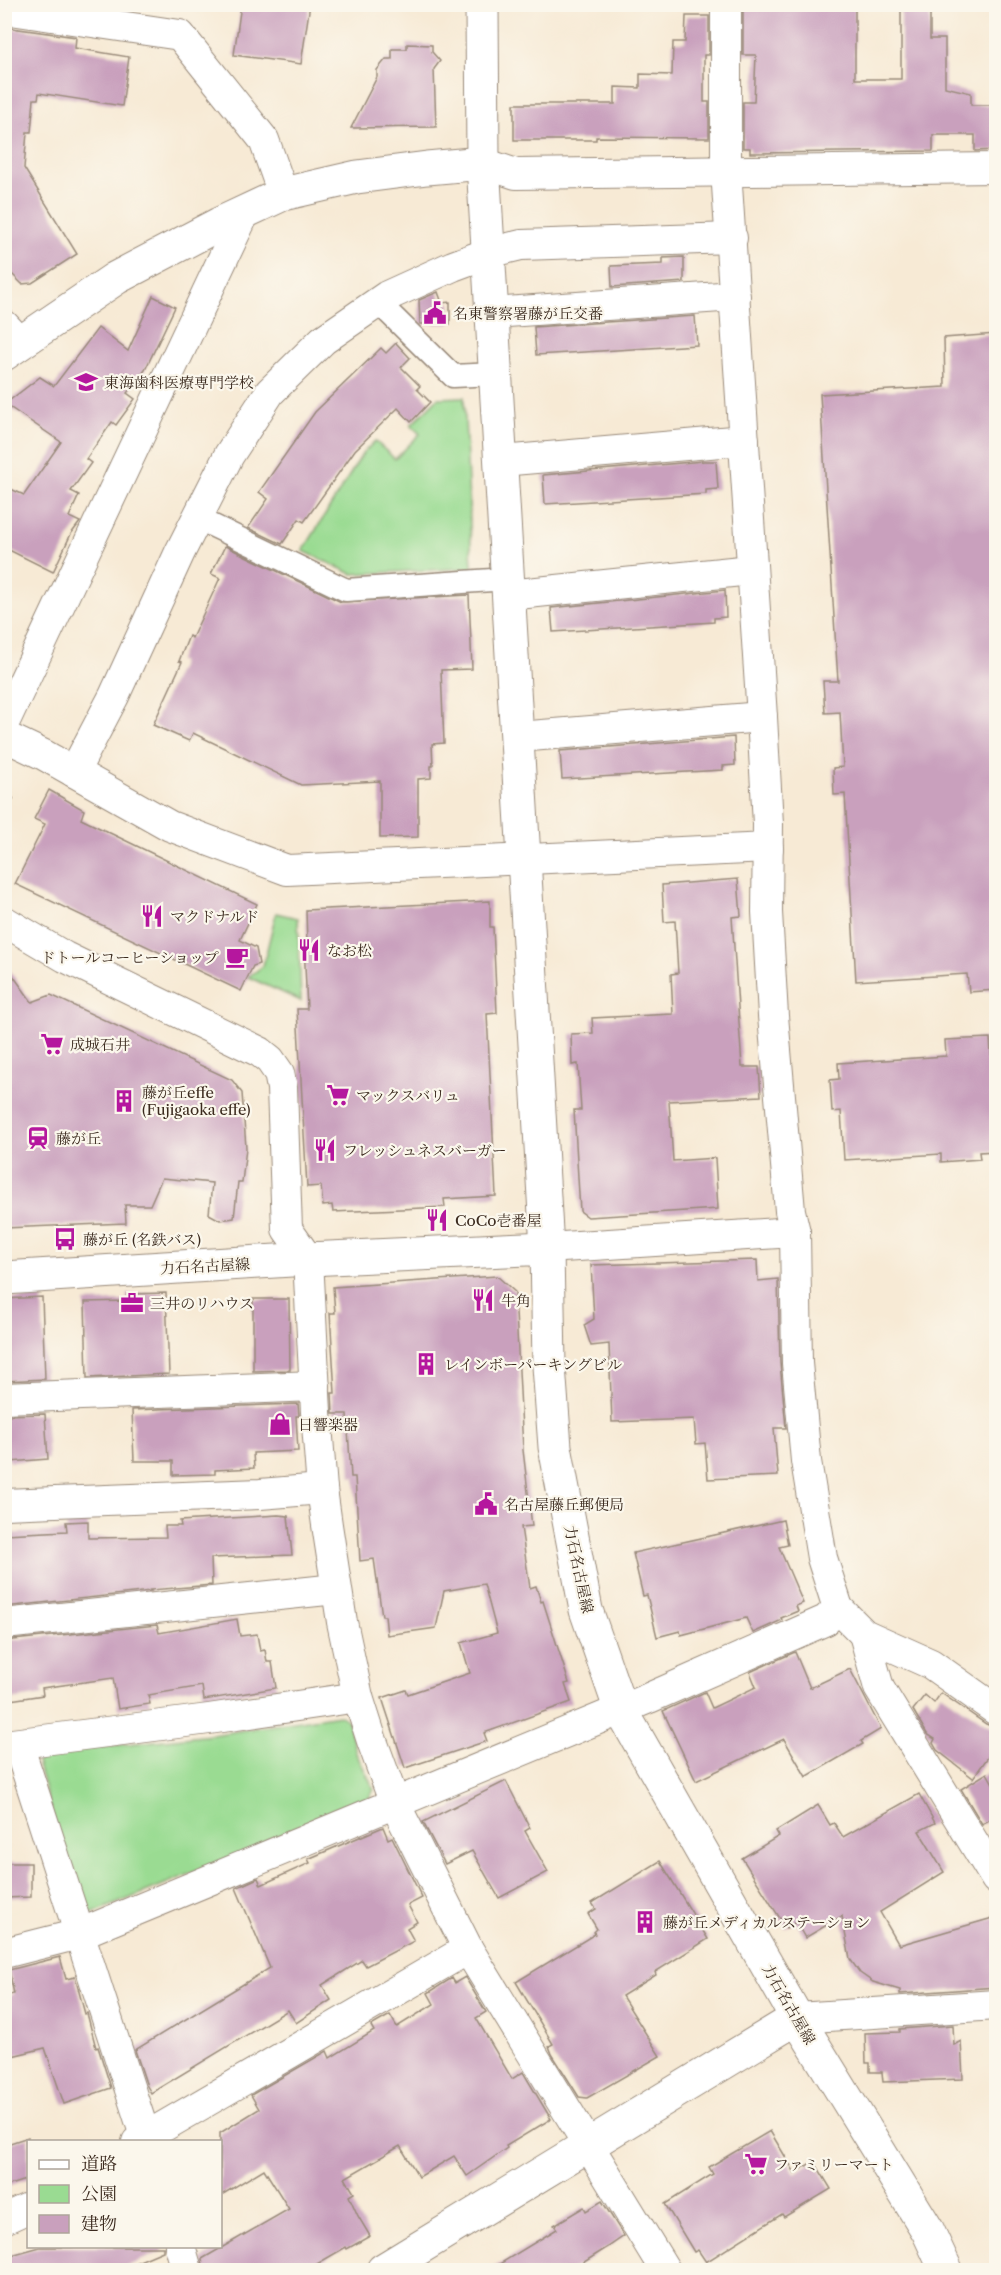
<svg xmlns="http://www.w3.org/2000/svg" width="1001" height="2275" viewBox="0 0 1001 2275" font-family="'Libre Caslon Text','Noto Serif JP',serif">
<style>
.green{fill:#9adb92;stroke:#6a8258;stroke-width:1.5}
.building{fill:#c9a0bd}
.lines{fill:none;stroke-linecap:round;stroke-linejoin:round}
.pedestrian-casing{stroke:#998a7a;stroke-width:25}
.minor-casing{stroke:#998a7a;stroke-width:32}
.tertiary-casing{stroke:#998a7a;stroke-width:35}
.primary-casing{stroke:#998a7a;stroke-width:35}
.pedestrian{stroke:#fff;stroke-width:22}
.minor{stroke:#fff;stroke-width:30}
.tertiary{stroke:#fff;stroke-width:33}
.primary{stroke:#fff;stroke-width:33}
.rail{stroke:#3b2a1e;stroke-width:4.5;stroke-dasharray:9 4.5;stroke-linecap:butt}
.labels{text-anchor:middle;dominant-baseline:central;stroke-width:4.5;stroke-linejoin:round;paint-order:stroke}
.poi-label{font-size:15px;fill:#3b2a1e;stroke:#fbf7ec;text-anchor:start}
.street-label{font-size:15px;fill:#3b2a1e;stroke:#fbf7ec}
</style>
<rect width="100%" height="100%" fill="#fbf7ec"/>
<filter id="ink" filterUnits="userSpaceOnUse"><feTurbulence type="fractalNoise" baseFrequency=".0167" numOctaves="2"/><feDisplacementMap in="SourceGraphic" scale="12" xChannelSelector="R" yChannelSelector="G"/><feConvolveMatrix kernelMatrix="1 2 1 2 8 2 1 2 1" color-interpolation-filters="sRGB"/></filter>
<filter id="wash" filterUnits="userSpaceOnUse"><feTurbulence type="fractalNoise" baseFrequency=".008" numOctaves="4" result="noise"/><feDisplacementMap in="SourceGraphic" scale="24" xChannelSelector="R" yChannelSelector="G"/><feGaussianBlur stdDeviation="1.35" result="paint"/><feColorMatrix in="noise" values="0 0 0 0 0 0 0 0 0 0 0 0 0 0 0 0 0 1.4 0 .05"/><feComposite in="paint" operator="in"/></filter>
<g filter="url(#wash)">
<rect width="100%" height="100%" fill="#f7ead5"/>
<!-- green -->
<g class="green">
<polygon points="464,397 472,568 352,574 303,551 363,453 375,441 395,459 420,434 411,425 438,398"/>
<polygon points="276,913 298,918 301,1001 248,977 263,966"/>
<polygon points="339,1715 348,1721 356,1753 374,1789 366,1803 91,1914 79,1909 37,1762 43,1753 212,1735"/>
</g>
<g id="blocks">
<!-- building -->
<g class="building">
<polygon points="241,4 310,4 301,64 234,55"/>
<polygon points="743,4 848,4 848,7 855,7 855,79 901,79 901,4 930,4 930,39 945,39 945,87 971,93 971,105 996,105 996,150 975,151 975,135 933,135 933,151 750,153 750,148 743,148 743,102 754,102 756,55 743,55"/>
<polygon points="686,16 709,16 709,55 704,55 704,102 709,102 709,138 596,137 596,140 514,140 514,104 615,104 615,87 640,88 640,74 672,75 673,42 685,42"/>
<polygon points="4,27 76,37 75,48 129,57 122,106 39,93 38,99 34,99 31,132 27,132 24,168 77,254 32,283 22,284 4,266"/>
<polygon points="407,44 432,45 432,52 440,61 434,69 436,127 351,128 377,77 377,70 386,59 392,59 392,49 407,49"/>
<polygon points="684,257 684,282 612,287 611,266 663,264 663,258"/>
<polygon points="438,292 442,303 450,302 450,324 420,324 419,300"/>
<polygon points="153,296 175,307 145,370 127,393 135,399 116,425 112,422 86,459 91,463 71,491 79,495 69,517 80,522 71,534 53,572 5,548 4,486 24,495 61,442 5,404 40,377 54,386 98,328 128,351"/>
<polygon points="695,316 697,345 536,355 534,327"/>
<polygon points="996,334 996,990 969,992 967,974 856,981 845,794 834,795 833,768 843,767 840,712 825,713 823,681 838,681 820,394 945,387 944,338"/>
<polygon points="396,343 410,358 401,367 420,386 417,389 430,402 411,422 398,408 355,450 304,522 299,519 282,544 248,528 268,499 259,492 315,412 381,348 386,353"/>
<polygon points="704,461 716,461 718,489 706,490 706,494 545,504 543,475"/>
<polygon points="225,546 341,602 469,595 472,669 441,670 444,743 432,744 433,766 431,766 431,778 418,779 418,837 380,838 380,781 301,785 193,733 189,741 153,725 182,662 179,661 189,636 192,638 220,578 211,574"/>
<polygon points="725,590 726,617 714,618 714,622 553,632 551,608"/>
<polygon points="734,737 735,765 723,766 723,770 562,779 560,751"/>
<polygon points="49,790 84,810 81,819 257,904 240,940 256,948 259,964 253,966 241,991 15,884 45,824 34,819"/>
<polygon points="738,879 741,916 732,917 742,1067 759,1067 761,1096 669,1101 673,1161 715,1158 718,1209 588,1217 580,1211 574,1110 581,1110 578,1064 572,1065 571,1034 593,1033 592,1018 673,1014 671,974 678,973 675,921 664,922 662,885"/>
<polygon points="490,901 490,927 493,927 497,1013 487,1014 496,1196 444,1199 445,1207 333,1212 332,1205 323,1206 321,1186 307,1187 297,1009 307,1009 304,943 307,943 306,910"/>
<polygon points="4,963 32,1002 51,995 232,1080 242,1093 246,1148 242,1182 238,1182 234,1218 220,1220 209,1214 212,1183 162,1178 150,1205 125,1205 126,1223 4,1228"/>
<polygon points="990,1038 991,1054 996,1053 996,1151 979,1152 980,1159 941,1162 941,1154 844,1160 841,1111 832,1112 830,1080 839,1079 838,1063 946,1056 945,1040"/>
<polygon points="757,1260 758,1281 778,1279 780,1363 786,1428 774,1428 778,1476 708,1479 705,1443 696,1444 694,1419 612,1422 609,1344 591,1346 584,1325 594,1319 591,1265"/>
<polygon points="497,1276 515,1292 523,1450 532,1526 521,1527 530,1588 536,1586 541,1602 543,1601 569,1683 565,1684 571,1702 484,1733 487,1741 405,1768 382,1698 406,1690 408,1694 470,1673 461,1643 497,1633 484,1584 444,1591 436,1628 387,1635 385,1616 382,1616 374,1559 360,1561 355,1477 351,1477 347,1414 333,1414 332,1393 335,1393 330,1313 335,1313 333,1287"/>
<polygon points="166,1293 169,1374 87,1378 85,1302 127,1301 127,1294"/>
<polygon points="42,1297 45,1379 4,1381 4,1367 7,1367 4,1299"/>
<polygon points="253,1299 289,1299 290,1370 253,1371"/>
<polygon points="298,1404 299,1416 296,1416 298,1451 253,1453 254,1468 215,1470 215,1474 173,1475 173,1461 134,1461 132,1410"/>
<polygon points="45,1414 48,1459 10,1462 9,1459 4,1459 4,1415"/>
<polygon points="278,1515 288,1516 292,1555 211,1558 212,1585 150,1590 151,1591 4,1607 4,1534 67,1531 66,1522 88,1521 88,1538 166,1537 165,1526 181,1526 180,1521"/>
<polygon points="783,1520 788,1545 779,1547 803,1603 796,1606 798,1611 781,1618 782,1620 753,1633 746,1618 681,1635 680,1631 657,1637 647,1595 643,1596 633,1553"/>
<polygon points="237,1619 240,1636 257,1634 260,1651 265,1650 267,1662 272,1662 276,1688 204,1700 202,1686 148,1695 150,1704 118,1709 113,1678 42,1688 43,1695 4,1701 4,1641 157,1625 159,1633"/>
<polygon points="795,1652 810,1688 850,1669 881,1729 861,1741 863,1744 806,1777 784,1739 696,1781 663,1711 705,1692 712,1708 756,1687 750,1672"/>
<polygon points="941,1693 986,1724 996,1728 996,1746 973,1778 937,1750 933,1743 935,1739 927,1734 913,1710 925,1695 934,1703"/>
<polygon points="987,1773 996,1789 996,1816 982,1824 961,1789"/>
<polygon points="506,1781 530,1828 525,1831 548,1872 499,1898 472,1851 445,1864 423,1822"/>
<polygon points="919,1794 935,1823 919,1831 944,1872 880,1912 899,1945 996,1917 996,1987 900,1994 900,1990 873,1982 860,1973 850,1959 842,1916 805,1938 796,1922 786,1928 742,1858 779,1836 776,1831 818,1805 830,1825 834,1823 843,1837"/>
<polygon points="383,1827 388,1839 392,1837 422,1898 408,1905 417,1922 407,1928 414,1941 366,1966 362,1960 322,1985 331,2000 296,2023 288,2010 151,2093 147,2086 135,2050 270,1968 236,1888 258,1878 261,1885 310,1863 308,1859"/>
<polygon points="660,1861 708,1939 655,1972 656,1975 622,1996 660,2056 587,2098 579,2097 552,2054 549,2046 553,2044 516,1982 595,1934 594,1932 597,1929 588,1914 596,1909 592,1903"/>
<polygon points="4,1863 31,1863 31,1897 4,1898"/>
<polygon points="60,1957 66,1979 75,1977 85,2014 87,2013 96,2048 98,2047 111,2088 64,2104 45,2048 4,2058 4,1996 14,1994 9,1970"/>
<polygon points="465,1977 486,2012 476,2018 512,2079 523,2072 551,2119 506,2146 507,2148 467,2176 454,2156 419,2177 400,2146 345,2178 354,2193 349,2196 358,2216 370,2236 347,2249 346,2247 305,2271 204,2271 202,2259 289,2209 264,2169 220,2196 220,2133 259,2109 251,2095 327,2051 330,2058 374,2031 371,2026 390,2015 397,2027 434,2004 428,1993 452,1978 455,1983"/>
<polygon points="953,2025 954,2045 961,2041 963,2079 883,2082 882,2072 870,2072 870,2063 866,2063 865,2033 900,2032 900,2029"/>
<polygon points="770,2131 795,2173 814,2161 831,2189 784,2217 782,2214 706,2262 698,2250 694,2252 665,2204 713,2174 709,2167"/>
<polygon points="28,2137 28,2179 4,2187 4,2145"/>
<polygon points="602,2201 624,2236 608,2247 570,2271 488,2271 557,2229 554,2225 584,2207 586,2211"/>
<polygon points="40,2247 163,2247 163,2251 116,2271 4,2271 4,2257"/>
</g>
</g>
</g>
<g filter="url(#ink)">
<use href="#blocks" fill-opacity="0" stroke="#998a7a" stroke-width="1.5"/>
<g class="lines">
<!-- pedestrian casing -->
<g class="pedestrian-casing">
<g id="pedestrian">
<polyline points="378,302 453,376 495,374"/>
<polyline points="197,518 346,590 507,579"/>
</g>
</g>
<!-- minor casing -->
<g class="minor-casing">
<g id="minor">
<polyline points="726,4 726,170 762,717 768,824 767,912 773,1016 790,1211 795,1232 797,1363 806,1461 822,1558 838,1608 864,1634 931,1664 996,1710"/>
<polyline points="4,9 180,35 264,140 283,194"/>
<polyline points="483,163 516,174 996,168"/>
<polyline points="492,313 735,296"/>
<polyline points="4,325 21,343"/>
<polyline points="501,461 744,440"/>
<polyline points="508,595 751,570"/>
<polyline points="4,723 244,214"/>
<polyline points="4,736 44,755 170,826 287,870 768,848"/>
<polyline points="518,737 762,717"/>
<polyline points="74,772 114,696 180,552 229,455 270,392 323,340 387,296 453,266 488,253 521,245 732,238"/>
<polyline points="4,921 65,957 260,1052 270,1060 279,1073 282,1088 287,1229 308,1259 316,1412 322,1489 327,1525 342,1622 358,1697 372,1741 395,1804 468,1949 665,2270"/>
<polyline points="547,1248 795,1232"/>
<polyline points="4,1398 315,1386"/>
<polyline points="4,1504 260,1494 322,1489"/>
<polyline points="4,1624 336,1589"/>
<polyline points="864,1634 879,1688 996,1879"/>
<polyline points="18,1744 147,2142"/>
<polyline points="4,1745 209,1719 358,1697"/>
<polyline points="4,1953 79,1934 649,1698 826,1620 838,1608"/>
<polyline points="797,2018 996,2005"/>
<polyline points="137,2142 468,1949"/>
<polyline points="4,2219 28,2208"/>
<polyline points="180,2246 187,2270"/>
</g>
</g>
<!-- tertiary casing -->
<g class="tertiary-casing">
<g id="tertiary">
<polyline points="482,4 483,163 547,1248"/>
<polyline points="4,354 116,278 219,224 283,194 357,177 427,168 483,163"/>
<polyline points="383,2270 797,2018"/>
</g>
</g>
<!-- primary casing -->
<g class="primary-casing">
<polyline id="primary" points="4,1278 308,1259 547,1248 549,1366 555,1447 586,1610 620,1708 797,2018 928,2231 946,2270"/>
</g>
<!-- pedestrian -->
<use href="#pedestrian" class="pedestrian"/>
<!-- minor -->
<use href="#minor" class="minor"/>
<!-- tertiary -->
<use href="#tertiary" class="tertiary"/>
<!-- primary -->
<use href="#primary" class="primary"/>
<!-- rail -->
<polyline class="rail" points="4,813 12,797"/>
</g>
</g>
<!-- icons -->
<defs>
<g id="civic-bare" transform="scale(1.8)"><path d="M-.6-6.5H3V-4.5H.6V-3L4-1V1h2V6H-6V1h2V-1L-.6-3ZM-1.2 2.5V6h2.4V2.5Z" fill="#b5179e" stroke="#fbf7ec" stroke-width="2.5" paint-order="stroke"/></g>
<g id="university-bare" transform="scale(1.8)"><path d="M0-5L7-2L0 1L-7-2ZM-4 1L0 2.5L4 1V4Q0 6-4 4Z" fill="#b5179e" stroke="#fbf7ec" stroke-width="2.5" paint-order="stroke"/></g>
<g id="restaurant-bare" transform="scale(1.8)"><path d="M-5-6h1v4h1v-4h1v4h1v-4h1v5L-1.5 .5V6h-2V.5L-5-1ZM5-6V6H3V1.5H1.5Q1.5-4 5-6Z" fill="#b5179e" stroke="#fbf7ec" stroke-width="2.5" paint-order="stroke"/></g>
<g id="cafe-bare" transform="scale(1.8)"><path d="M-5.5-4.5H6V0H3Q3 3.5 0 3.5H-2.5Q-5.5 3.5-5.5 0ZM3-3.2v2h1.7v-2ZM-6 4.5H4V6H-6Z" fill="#b5179e" stroke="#fbf7ec" stroke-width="2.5" paint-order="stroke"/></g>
<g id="supermarket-bare" transform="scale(1.8)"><path d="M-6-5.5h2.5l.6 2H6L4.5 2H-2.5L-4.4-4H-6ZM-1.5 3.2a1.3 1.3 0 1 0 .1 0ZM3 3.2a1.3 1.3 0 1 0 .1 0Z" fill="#b5179e" stroke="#fbf7ec" stroke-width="2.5" paint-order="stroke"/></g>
<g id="building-bare" transform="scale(1.8)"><path d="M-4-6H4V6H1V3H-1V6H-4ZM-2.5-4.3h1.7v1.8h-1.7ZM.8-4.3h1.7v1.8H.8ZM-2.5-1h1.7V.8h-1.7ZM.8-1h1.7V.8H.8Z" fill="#b5179e" stroke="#fbf7ec" stroke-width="2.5" paint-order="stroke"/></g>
<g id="station-bare" transform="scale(1.8)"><path d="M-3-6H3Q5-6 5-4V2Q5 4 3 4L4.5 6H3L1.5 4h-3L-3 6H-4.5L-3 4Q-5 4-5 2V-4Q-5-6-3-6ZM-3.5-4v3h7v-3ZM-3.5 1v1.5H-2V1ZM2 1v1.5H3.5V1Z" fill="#b5179e" stroke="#fbf7ec" stroke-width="2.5" paint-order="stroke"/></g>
<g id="bus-bare" transform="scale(1.8)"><path d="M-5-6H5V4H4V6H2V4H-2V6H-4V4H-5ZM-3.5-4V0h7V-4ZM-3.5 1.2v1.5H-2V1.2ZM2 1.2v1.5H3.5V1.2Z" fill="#b5179e" stroke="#fbf7ec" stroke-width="2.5" paint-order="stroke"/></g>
<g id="office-bare" transform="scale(1.8)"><path d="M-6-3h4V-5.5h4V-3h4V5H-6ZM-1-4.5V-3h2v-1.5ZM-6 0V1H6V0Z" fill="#b5179e" stroke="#fbf7ec" stroke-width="2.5" paint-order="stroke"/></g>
<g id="shop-bare" transform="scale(1.8)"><path d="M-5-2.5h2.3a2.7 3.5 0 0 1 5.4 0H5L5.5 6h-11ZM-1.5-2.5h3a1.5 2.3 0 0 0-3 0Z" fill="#b5179e" stroke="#fbf7ec" stroke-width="2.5" paint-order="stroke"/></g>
</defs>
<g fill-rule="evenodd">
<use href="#civic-bare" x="435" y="313"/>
<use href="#university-bare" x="86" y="382"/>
<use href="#restaurant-bare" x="152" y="916"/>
<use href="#restaurant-bare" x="309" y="950"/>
<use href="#cafe-bare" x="237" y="957"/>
<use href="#supermarket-bare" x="52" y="1044"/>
<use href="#supermarket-bare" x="338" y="1095"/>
<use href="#building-bare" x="124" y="1101"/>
<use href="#station-bare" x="38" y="1138"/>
<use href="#restaurant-bare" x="325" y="1150"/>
<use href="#restaurant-bare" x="437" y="1220"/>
<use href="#bus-bare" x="65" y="1239"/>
<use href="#restaurant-bare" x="483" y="1300"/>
<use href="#office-bare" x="132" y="1303"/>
<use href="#building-bare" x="426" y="1364"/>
<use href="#shop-bare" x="280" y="1424"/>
<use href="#civic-bare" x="486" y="1504"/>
<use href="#building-bare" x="645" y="1922"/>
<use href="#supermarket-bare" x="756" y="2164"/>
</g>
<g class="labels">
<!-- poi labels -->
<g class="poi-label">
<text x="453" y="313">名東警察署藤が丘交番</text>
<text x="104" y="382">東海歯科医療専門学校</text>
<text x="170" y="916">マクドナルド</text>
<text x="327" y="950">なお松</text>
<text x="219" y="957" text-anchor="end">ドトールコーヒーショップ</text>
<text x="70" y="1044">成城石井</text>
<text x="142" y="1092">藤が丘effe<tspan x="142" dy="17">(Fujigaoka effe)</tspan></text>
<text x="356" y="1095">マックスバリュ</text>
<text x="56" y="1138">藤が丘</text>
<text x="343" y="1150">フレッシュネスバーガー</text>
<text x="455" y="1220">CoCo壱番屋</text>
<text x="83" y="1239">藤が丘 (名鉄バス)</text>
<text x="501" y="1300">牛角</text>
<text x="150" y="1303">三井のリハウス</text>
<text x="444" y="1364">レインボーパーキングビル</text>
<text x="298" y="1424">日響楽器</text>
<text x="504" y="1504">名古屋藤丘郵便局</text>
<text x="663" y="1922">藤が丘メディカルステーション</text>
<text x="774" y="2164">ファミリーマート</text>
</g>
<!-- street labels -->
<g class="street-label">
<text transform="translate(205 1266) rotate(-3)">力石名古屋線</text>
<text transform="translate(579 1569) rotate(78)">力石名古屋線</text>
<text transform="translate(789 2004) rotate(60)">力石名古屋線</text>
</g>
</g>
<!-- margin -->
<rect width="1001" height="2275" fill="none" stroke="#fbf7ec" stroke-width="24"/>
<!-- legend -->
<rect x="27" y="2140" width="195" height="108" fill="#fbf7ec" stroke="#aea59a" stroke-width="1.5"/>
<rect x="39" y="2160" width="30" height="9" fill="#ffffff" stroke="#aea59a" stroke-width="1.5"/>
<text x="81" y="2170" font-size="18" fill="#3b2a1e">道路</text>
<rect x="39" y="2185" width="30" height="18" fill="#9adb92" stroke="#aea59a" stroke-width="1.5"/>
<text x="81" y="2200" font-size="18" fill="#3b2a1e">公園</text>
<rect x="39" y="2215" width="30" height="18" fill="#c9a0bd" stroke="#aea59a" stroke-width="1.5"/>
<text x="81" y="2230" font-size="18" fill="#3b2a1e">建物</text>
</svg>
